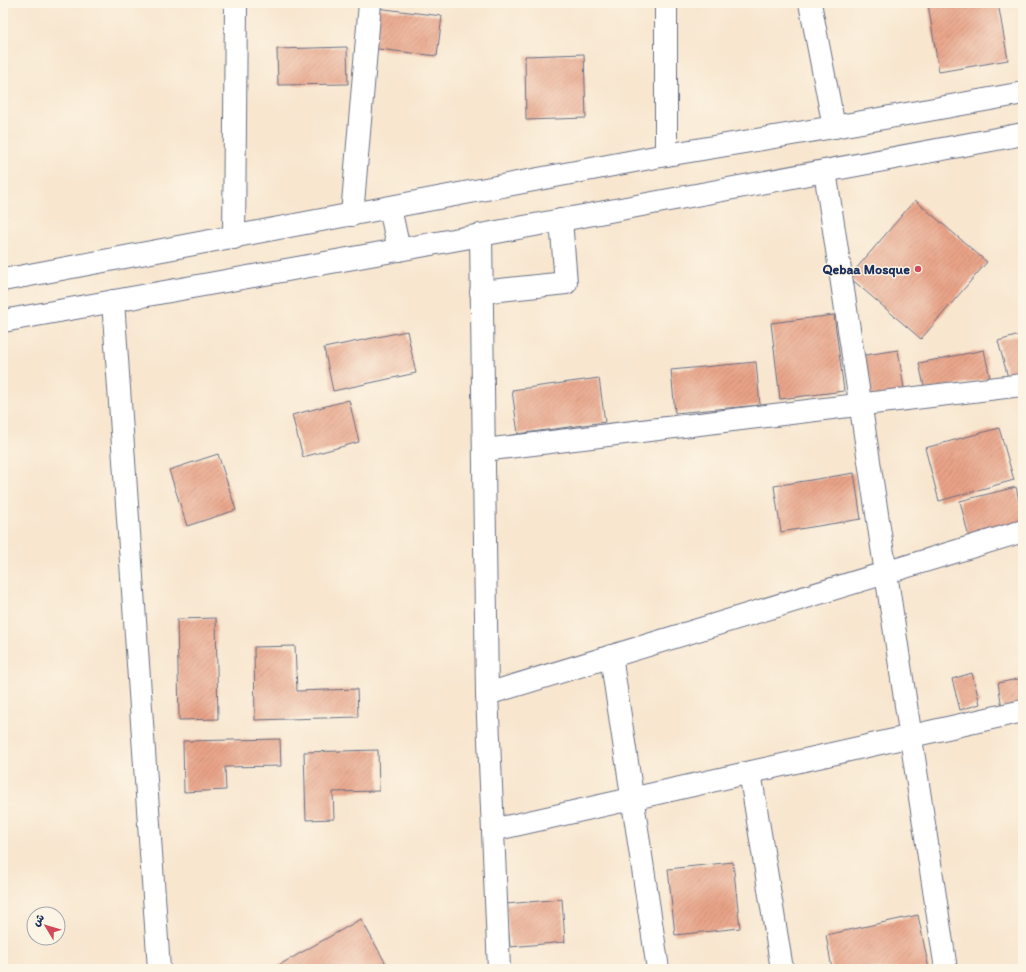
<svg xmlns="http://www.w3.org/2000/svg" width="1026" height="972" viewBox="0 0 1026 972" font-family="Itim,'Playpen Sans Arabic',sans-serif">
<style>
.building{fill:url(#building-hatch)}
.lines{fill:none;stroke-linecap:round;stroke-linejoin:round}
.minor-casing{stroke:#686f86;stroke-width:24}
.major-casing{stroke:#686f86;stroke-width:24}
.minor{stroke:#fff;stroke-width:22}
.major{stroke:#fff;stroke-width:22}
.poi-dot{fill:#d1495b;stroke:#fcf5e5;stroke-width:1.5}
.labels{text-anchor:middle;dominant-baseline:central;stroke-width:3;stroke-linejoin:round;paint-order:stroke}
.poi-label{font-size:14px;font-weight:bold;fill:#1b2f5e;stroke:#fcf5e5;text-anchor:end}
</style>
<defs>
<pattern id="building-hatch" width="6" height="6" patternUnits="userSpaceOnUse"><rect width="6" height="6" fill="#e9a387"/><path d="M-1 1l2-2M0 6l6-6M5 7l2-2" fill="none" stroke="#bc8572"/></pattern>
</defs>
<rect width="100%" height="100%" fill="#fcf5e5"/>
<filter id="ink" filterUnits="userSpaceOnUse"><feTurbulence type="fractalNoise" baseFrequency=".025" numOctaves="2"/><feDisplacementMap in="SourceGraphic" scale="8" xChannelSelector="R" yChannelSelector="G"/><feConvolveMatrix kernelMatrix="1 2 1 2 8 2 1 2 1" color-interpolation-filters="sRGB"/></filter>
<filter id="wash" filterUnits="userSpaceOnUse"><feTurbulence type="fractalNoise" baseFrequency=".012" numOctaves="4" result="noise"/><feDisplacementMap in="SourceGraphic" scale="16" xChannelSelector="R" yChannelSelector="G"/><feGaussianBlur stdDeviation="0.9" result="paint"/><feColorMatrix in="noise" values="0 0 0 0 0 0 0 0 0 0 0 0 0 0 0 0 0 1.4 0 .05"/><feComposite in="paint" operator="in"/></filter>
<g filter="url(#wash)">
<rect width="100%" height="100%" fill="#f8e6cf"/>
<g id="blocks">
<!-- building -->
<g class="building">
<polygon points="932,3 998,3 1008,60 939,72 928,4"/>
<polygon points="376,8 442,16 437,56 370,48"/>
<polygon points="347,47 348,84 278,85 277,49"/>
<polygon points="584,54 586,118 526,120 525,56"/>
<polygon points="915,200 987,262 921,339 849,277"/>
<polygon points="834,315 844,391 780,399 771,323"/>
<polygon points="407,331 416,373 333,391 324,348"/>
<polygon points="1023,334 1023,377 1009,381 998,341"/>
<polygon points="898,350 905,395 867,401 859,356"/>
<polygon points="984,350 990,378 925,391 919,363"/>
<polygon points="756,362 760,405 675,413 671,370"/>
<polygon points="599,378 605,422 518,434 512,390"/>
<polygon points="349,400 359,442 303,457 292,415"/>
<polygon points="999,428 1014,480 939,501 925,448"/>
<polygon points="218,454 236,510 187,526 169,470"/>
<polygon points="854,473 861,519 781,532 774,486"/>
<polygon points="1016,487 1023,518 1023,525 969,538 960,501"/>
<polygon points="216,618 218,719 179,720 177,619"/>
<polygon points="295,646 297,691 357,689 358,717 255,720 254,647"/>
<polygon points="972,673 980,704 960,710 952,679"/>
<polygon points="1023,678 1023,704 1002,708 998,683"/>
<polygon points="280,739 281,766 225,767 226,790 184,792 183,741"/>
<polygon points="378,750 379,791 333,792 334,819 306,820 304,752"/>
<polygon points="733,862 740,928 675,935 668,869"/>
<polygon points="562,899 565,942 510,947 506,904"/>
<polygon points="918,915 929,969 832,969 826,935"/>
<polygon points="361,919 389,969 272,969"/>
</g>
</g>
</g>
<g filter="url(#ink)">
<use href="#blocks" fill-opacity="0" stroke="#686f86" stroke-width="1"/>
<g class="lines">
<!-- minor casing -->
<g class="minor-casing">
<g id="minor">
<polyline points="810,3 834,127"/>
<polyline points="666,155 666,3"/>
<polyline points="825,171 946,969"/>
<polyline points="352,215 370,3"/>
<polyline points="481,235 487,694 499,969"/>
<polyline points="234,238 236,3"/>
<polyline points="481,292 566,283 561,220"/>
<polyline points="113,301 159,969"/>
<polyline points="484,450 1023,385"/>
<polyline points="611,656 658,969"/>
<polyline points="487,694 1023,531"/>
<polyline points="750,772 782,969"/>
<polyline points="493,830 1023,711"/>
</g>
</g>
<!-- major casing -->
<g class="major-casing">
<g id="major">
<polyline points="390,208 399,250"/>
<polyline points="3,280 666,155 834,127 1023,93"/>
<polyline points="3,321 481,235 1023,134"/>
</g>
</g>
<!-- minor -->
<use href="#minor" class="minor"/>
<!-- major -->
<use href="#major" class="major"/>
</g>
</g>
<!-- markers -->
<circle class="poi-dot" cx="918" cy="269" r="4"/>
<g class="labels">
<!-- poi labels -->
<g class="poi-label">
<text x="910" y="269">Qebaa Mosque</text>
</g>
</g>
<!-- margin -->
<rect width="1026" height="972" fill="none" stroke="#fcf5e5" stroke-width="16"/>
<!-- north arrow -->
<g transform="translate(46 926) rotate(308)"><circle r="19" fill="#fcf5e5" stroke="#a2a6af"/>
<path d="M0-3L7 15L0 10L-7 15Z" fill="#d1495b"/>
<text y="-6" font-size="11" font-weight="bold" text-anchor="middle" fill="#1b2f5e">ش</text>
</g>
</svg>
